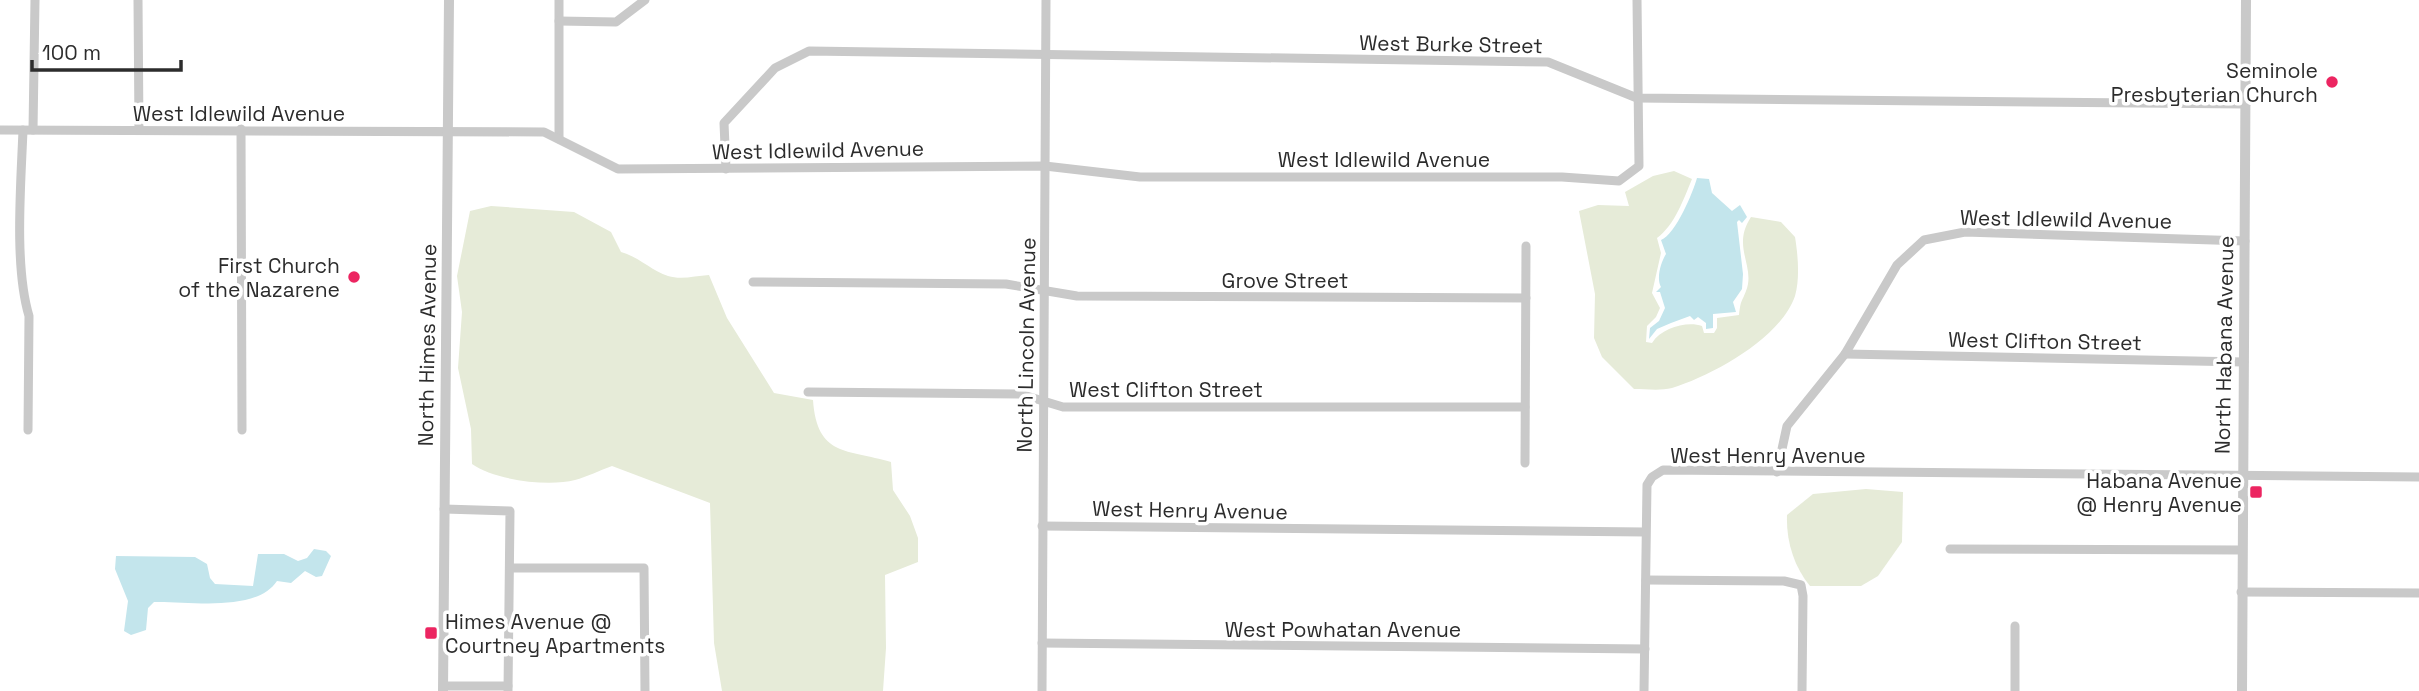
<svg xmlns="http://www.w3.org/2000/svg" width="2419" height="691" viewBox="0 0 2419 691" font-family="'Space Grotesk',sans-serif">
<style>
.green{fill:#e6ebd8}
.water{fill:#c3e5ec}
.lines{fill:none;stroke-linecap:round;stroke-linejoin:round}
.minor{stroke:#c9c9c9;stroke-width:9}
.tertiary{stroke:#c9c9c9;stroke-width:10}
.poi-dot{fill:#ec2561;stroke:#fff;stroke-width:2.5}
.labels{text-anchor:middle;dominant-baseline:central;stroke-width:7;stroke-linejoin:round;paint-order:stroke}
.street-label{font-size:21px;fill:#2c2c2c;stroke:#fff}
.poi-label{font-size:21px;fill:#2c2c2c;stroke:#fff;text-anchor:end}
</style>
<rect width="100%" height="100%" fill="#fff"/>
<!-- green -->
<g class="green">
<path d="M 1674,171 L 1692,179 C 1684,198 1675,225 1657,238 L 1661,253 L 1652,293 L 1660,308 L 1656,317 L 1647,326 L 1646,342 L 1652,343 C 1662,327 1688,321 1702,326 L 1704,333 L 1714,333 L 1717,328 L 1717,318 L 1739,315 C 1741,299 1741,304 1746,291 C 1756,266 1731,247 1751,217 L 1781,222 L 1795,237 C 1798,255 1800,279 1795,296 C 1781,338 1712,376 1672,388 C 1660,391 1646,389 1634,389 L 1602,357 L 1594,338 L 1595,294 L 1579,211 L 1598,205 L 1629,206 L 1625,192 L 1653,176 Z"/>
<path d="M 491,206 L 574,212 L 611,232 L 621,252 C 639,257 652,271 668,276 C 681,280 695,276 709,275 L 727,318 L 774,393 L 813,400 C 817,457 847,449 891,462 L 893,490 L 910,516 L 918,538 L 918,562 L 885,575 L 886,648 L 883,691 L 722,691 L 714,643 L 710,503 L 612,466 C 600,470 587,477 575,480 C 548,487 494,480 472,464 L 471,429 L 458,368 L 462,312 L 457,276 L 470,211 Z"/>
<path d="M 1866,489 L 1903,492 L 1902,542 L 1878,576 L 1861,586 L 1810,586 C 1794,567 1786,541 1787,515 L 1813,494 Z"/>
</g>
<!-- water -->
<g class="water">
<path d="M 1697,178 L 1709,179 L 1712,193 L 1732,211 L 1740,205 L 1747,217 L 1742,223 L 1739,220 L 1737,222 L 1743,274 L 1742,289 L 1733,302 L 1736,312 L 1713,314 L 1713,328 L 1706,329 L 1706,323 L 1698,317 L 1694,320 L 1690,316 L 1671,323 L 1657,329 L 1649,339 L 1650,328 L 1659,321 L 1665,308 L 1660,292 L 1656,292 L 1661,287 C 1656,278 1661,262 1666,254 L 1661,240 C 1676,234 1693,192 1697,178 Z"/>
<path d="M 314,549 L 326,551 L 331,556 L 322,576 L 316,577 L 305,571 L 291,583 L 277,581 C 256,613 189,601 154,602 L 148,608 L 146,630 L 131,635 L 124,631 L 128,601 L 115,569 L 116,556 L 195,557 L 207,564 L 210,578 L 215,584 L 253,586 L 258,554 L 284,554 L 298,561 L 307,558 Z"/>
</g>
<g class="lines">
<!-- minor -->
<g class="minor">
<polyline points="138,0 139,130"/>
<polyline points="559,0 559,139"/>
<polyline points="559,21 616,22 645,0"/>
<polyline points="241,129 242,430"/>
<polyline points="0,130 544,132 618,169 1045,166 1140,177 1562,177 1619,181 1639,166 1637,0"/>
<path d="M 23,130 C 21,183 14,266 29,316 L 28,430"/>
<polyline points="33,130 35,0"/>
<polyline points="726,169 724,123 775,68 809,51 1548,62 1637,98 2246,104"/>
<polyline points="753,282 1006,284 1077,296 1526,298"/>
<polyline points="1845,354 2244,362"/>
<polyline points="808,392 1020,394 1063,407 1525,407"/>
<polyline points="1525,463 1526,246"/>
<polyline points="1777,472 1787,426 1845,354 1897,265 1924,240 1965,232 2245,241"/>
<polyline points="444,509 510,511 508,691"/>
<polyline points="1042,526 1645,532"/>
<polyline points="1950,549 2242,550"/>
<polyline points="511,568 644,568 645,691"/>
<polyline points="1646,580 1784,581 1801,585 1803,596 1802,691"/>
<polyline points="2241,592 2419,593"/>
<polyline points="1042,643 1645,649"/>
<polyline points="443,686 508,686"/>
<polyline points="1042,691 1046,0"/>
<polyline points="1644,691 1647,485 1652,477 1663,470 2419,477"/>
<polyline points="2015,691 2015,626"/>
</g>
<!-- tertiary -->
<g class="tertiary">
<polyline points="443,691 449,0"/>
<polyline points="2242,691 2246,0"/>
</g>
</g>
<!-- markers -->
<g class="poi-dot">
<circle cx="2332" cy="82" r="7"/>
<circle cx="354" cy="277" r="7"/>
<rect x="2249" y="485" width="14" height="14" rx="3.5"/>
<rect x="424" y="626" width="14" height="14" rx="3.5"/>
</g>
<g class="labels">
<!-- street labels -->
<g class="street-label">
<text transform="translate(1451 44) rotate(1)">West Burke Street</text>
<text x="239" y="113">West Idlewild Avenue</text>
<text transform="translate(818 150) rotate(-1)">West Idlewild Avenue</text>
<text x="1384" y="159">West Idlewild Avenue</text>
<text transform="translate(2066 219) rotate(1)">West Idlewild Avenue</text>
<text x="1285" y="280">Grove Street</text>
<text transform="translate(2045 341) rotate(1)">West Clifton Street</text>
<text transform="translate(427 345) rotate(-89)">North Himes Avenue</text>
<text transform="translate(1026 345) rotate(-89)">North Lincoln Avenue</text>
<text transform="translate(2224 345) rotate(-89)">North Habana Avenue</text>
<text x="1166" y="389">West Clifton Street</text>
<text x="1768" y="455">West Henry Avenue</text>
<text transform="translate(1190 510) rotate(1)">West Henry Avenue</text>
<text x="1343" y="629">West Powhatan Avenue</text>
</g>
<!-- poi labels -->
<g class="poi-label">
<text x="2318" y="70">Seminole<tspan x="2318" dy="24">Presbyterian Church</tspan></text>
<text x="340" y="265">First Church<tspan x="340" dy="24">of the Nazarene</tspan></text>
<text x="2242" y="480">Habana Avenue<tspan x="2242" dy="24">@ Henry Avenue</tspan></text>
<text x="445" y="621" text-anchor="start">Himes Avenue @<tspan x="445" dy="24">Courtney Apartments</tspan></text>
</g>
</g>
<!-- scale -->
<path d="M32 60v10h149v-10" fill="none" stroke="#2c2c2c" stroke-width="3.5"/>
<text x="42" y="60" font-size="21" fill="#2c2c2c" stroke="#ffffff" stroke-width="5" paint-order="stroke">100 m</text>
</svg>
